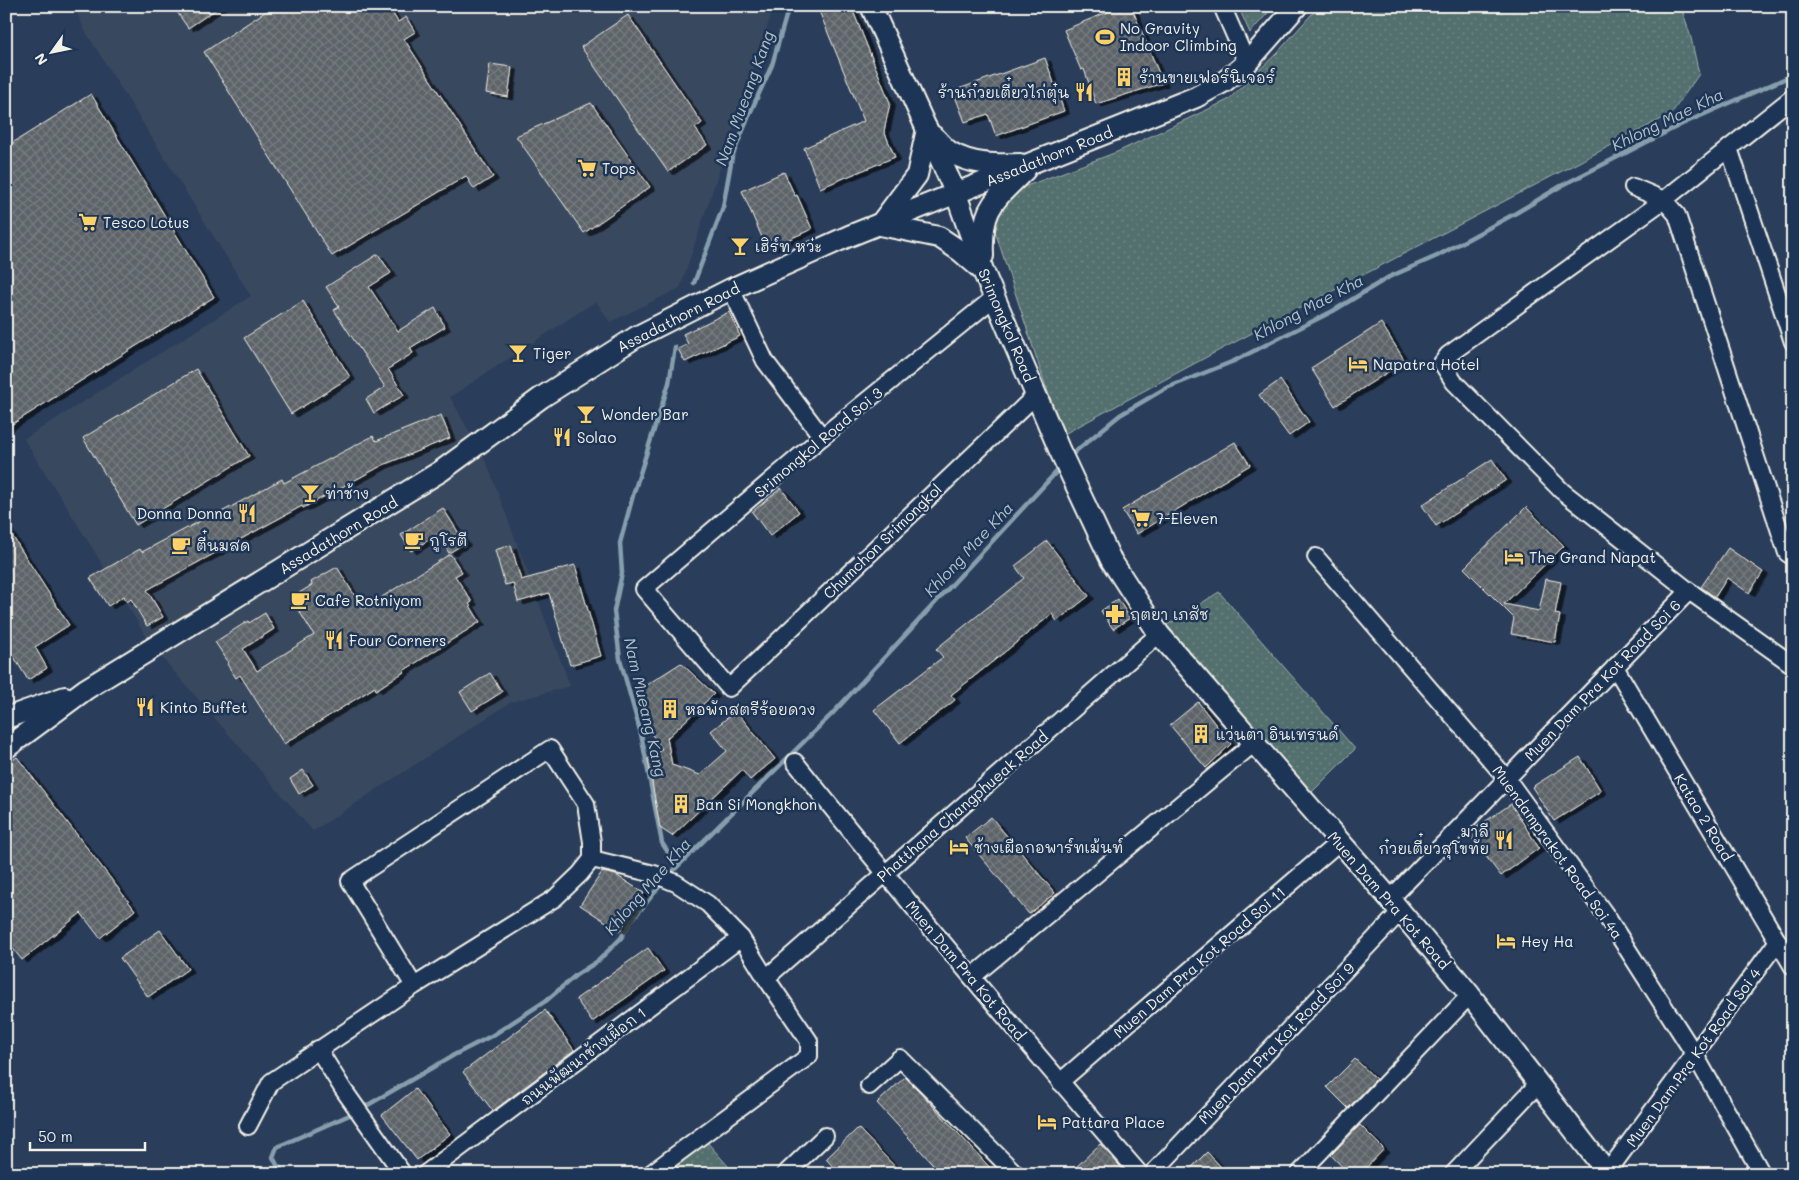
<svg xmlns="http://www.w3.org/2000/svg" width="1799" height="1180" viewBox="0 0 1799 1180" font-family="Mali,'Playpen Sans Thai',sans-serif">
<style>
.built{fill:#39495f}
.grass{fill:url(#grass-dots);stroke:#a3b0ab}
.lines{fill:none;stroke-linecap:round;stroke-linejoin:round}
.stream{stroke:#879fad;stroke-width:4.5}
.building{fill:url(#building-cross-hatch);stroke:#f4f1e8;filter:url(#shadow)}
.minor-casing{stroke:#f4f1e8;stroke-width:20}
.tertiary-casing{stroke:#f4f1e8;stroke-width:24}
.minor{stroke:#1d3557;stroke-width:16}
.tertiary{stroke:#1d3557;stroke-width:20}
.labels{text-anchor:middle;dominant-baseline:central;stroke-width:5;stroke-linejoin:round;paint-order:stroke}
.poi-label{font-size:15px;fill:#f4f1e8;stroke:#1d3557;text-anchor:start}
.street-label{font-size:15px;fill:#f4f1e8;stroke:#1d3557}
.water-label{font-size:16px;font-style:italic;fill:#b4c1c5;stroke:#1d3557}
</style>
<defs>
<pattern id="grass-dots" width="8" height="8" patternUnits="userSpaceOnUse" patternTransform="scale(1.25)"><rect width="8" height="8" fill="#52706e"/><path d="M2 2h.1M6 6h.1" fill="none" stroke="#6c8583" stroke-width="1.8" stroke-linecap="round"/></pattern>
<pattern id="building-cross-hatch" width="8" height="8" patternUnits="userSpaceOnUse" patternTransform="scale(1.25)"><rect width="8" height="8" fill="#5d6469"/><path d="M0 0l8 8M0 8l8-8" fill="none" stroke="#757b7e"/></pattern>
<filter id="shadow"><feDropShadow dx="5.5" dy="3" stdDeviation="0" flood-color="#0009"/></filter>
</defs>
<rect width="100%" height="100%" fill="#2a3e5b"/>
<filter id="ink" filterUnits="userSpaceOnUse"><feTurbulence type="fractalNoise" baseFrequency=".02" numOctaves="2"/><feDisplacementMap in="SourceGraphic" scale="10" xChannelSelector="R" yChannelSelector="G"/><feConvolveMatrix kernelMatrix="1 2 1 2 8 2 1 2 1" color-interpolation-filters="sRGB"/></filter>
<g filter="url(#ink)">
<!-- built -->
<polygon class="built" points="74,6 774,6 680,288 610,322 596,301 450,397 487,464 570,686 511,702 313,831 152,646 93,549 24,439 251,296 84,29"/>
<!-- grass -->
<g class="grass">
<polygon points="1238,6 1274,6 1250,33"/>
<polygon points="1319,6 1681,6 1691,38 1699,74 1671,114 1214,353 1064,434 1045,384 992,222 1005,194 1117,152 1228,100 1278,52"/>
<polygon points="1219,592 1355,749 1306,798 1164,627"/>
<polygon points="707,1142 735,1174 666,1174"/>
</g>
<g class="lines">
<!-- stream -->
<g class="stream">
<polyline points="694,283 723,207 732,157 751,111 772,65 789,6"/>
<polyline points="675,347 669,383 634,492 620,543 622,573 614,611 620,659 641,734 662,843 677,866"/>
<polyline points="1069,458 1077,450 1120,415 1164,389 1234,361 1333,311 1389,277 1437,256 1516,213 1561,186 1682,124 1793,75"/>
<polyline points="668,876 833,713 1061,467"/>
<polyline points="361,1109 454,1055 493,1035 547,1000 576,975 598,961 621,938 632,920 663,882"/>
<polyline points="285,1174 277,1165 273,1157 277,1147 354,1113"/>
</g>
</g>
<!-- building -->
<g class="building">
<polygon points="173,6 221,6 188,28"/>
<polygon points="274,6 388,6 398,22 406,17 415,32 404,39 493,177 474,189 466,176 332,256 204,52"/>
<polygon points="817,6 851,6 890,103 884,131 895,157 820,188 804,148 864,121"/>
<polygon points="1122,6 1131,6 1163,83 1096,104 1084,69 1081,70 1064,30"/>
<polygon points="628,15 702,123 695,128 707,145 668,172 581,47"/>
<polygon points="1045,58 1064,111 996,136 988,114 965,122 953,91"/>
<polygon points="490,64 512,67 508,97 486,93"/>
<polygon points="91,94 214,297 6,428 6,147"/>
<polygon points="591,103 650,187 584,233 516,136"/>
<polygon points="784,172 795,196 797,195 812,229 767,249 742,191"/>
<polygon points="378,254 391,273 369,287 398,331 435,308 445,327 410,348 413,353 388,369 404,395 374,413 366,399 385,387 334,310 339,307 326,287"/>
<polygon points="303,301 350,377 291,414 244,338"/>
<polygon points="729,312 740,336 685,362 678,349 688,344 683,334"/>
<polygon points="1381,323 1405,361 1335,406 1311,368"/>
<polygon points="196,369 249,456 136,525 83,438"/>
<polygon points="1280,380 1309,422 1289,436 1259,395"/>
<polygon points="441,415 450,438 383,465 303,508 302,506 147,590 163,617 147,626 131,599 127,602 124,596 108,606 90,578 140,549 142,552 206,518 207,520 282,479 284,483 373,436 376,441"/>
<polygon points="1235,442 1250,465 1137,534 1122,510"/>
<polygon points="1492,459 1506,480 1436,526 1422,505"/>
<polygon points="781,488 799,512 770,536 752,512"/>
<polygon points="1526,507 1564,546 1504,604 1539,611 1546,579 1561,582 1555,614 1560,615 1555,642 1511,634 1514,618 1464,568"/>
<polygon points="443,508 465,543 449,553 438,534 411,551 401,535"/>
<polygon points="6,526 69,625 35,647 47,668 28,680 6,644"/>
<polygon points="1047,541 1089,596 1057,621 1052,614 951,695 955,700 900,743 874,710 943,657 936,649 1024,578 1015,566"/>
<polygon points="511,545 521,580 575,565 601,656 570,665 549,593 518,602 513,583 505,585 495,550"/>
<polygon points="1728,548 1763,572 1749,593 1727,578 1715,597 1701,587"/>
<polygon points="450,554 462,572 455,576 472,602 469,604 480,622 403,671 404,672 391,680 376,690 375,687 284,744 240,675 236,678 227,664 229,663 215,642 248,621 249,623 265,613 274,629 243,649 257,671 314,635 291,598 312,585 311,582 337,567 363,609"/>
<polygon points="1118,599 1130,618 1113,629 1101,611"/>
<polygon points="681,663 714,694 667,738 672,765 700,775 727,751 711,731 736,711 775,759 750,780 742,770 672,836 660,828 648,759 662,749 644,723 640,689"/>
<polygon points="490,673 502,692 472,711 460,692"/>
<polygon points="1198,702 1231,744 1206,768 1170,725"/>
<polygon points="17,757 135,910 100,938 81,913 22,960 6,940 6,765"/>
<polygon points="1580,757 1601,791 1554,821 1532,787"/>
<polygon points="303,770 313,785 299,794 290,779"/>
<polygon points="1511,804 1539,848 1501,876 1468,833"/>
<polygon points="991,817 1055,893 1029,914 965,838"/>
<polygon points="602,872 616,875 644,893 620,931 580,905"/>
<polygon points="160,930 188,969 148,997 120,958"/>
<polygon points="648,948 664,971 592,1022 576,999"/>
<polygon points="545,1010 574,1050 493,1111 463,1072"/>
<polygon points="1355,1059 1376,1079 1348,1108 1327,1087"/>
<polygon points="905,1077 920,1092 996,1174 942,1174 877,1103"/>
<polygon points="415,1089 450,1134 417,1160 382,1115"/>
<polygon points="1360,1125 1384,1149 1360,1174 1349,1174 1331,1155"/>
<polygon points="858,1128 902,1174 840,1174 826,1159"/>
<polygon points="1100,1144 1127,1174 1069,1174"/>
<polygon points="1207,1152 1221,1167 1214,1174 1185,1174"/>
</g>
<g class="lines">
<!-- minor casing -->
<g class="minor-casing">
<g id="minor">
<polyline points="1222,6 1247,63"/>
<polyline points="1793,97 1664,200 1448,355 1442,363 1454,382 1562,491 1689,591 1793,665"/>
<polyline points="1729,148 1793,342"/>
<polyline points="1633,187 1664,200 1677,215 1787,553 1793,557"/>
<polyline points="731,289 765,361 822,437"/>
<polyline points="995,297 822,437 644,589 729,688 1036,395"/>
<polyline points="1316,557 1507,779 1605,914 1695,1055 1762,1174"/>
<polyline points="1615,667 1793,967"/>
<path d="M 795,762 C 907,902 1023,1039 1140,1174"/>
<polyline points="592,859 654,874 676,883 708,904 741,938 766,978 809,1041 809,1056 650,1174"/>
<polyline points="1390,899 1689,591"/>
<polyline points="972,977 1253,744"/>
<polyline points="766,978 1159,634"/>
<polyline points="318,1049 343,1089 403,1174"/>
<polyline points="1060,1082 1339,842"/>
<polyline points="869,1086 900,1058 1016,1174"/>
<polyline points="248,1126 271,1082 414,986 555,898 580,874 592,859 592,842 586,804 550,749 350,881 414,986"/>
<polyline points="425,1174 741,938"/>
<polyline points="785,1174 825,1136"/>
<polyline points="1152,1174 1400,912"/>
<polyline points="1299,1174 1470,995"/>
<polyline points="1453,1174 1539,1083"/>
<polyline points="1606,1174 1778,941"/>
</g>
</g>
<!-- tertiary casing -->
<g class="tertiary-casing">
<g id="tertiary">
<polyline points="871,6 956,194 984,273 1059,449 1111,560 1159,634 1390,899 1470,995 1608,1174"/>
<path d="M 933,136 C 939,141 944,148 950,152 C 971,165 997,165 1020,164"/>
<polyline points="881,223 917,175 927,129"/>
<polyline points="880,225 939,237 960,251 981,269"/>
<path d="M 983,256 C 981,207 993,202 1025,170"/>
<polyline points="6,718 65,697"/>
<polyline points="6,748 86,689 441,471 542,397 636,337 731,289 849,236 1196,97 1225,81 1247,63 1297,6"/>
</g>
</g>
<!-- minor -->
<use href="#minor" class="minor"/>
<!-- tertiary -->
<use href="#tertiary" class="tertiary"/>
</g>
</g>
<!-- icons -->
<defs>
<g id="stadium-bare" transform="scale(1.5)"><path d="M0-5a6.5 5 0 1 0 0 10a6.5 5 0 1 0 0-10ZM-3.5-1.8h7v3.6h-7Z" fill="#ffd166" stroke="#1d3557" stroke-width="2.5" paint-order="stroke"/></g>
<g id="building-bare" transform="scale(1.5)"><path d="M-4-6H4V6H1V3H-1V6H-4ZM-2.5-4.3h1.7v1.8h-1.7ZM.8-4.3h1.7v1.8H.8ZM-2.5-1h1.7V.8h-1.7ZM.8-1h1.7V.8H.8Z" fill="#ffd166" stroke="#1d3557" stroke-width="2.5" paint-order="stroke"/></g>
<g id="restaurant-bare" transform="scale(1.5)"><path d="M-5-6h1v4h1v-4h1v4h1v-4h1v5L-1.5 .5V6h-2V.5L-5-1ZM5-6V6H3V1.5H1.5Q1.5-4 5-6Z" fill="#ffd166" stroke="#1d3557" stroke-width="2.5" paint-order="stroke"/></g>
<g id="supermarket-bare" transform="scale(1.5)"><path d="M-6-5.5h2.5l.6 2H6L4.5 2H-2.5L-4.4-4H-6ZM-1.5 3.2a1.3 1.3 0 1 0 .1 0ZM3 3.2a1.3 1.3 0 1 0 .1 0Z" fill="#ffd166" stroke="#1d3557" stroke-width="2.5" paint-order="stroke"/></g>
<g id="bar-bare" transform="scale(1.5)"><path d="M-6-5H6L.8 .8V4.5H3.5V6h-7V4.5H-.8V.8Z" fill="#ffd166" stroke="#1d3557" stroke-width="2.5" paint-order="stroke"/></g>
<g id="hotel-bare" transform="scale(1.5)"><path d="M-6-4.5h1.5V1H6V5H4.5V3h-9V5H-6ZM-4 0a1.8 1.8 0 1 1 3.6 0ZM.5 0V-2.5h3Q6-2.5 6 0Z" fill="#ffd166" stroke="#1d3557" stroke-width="2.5" paint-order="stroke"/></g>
<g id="cafe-bare" transform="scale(1.5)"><path d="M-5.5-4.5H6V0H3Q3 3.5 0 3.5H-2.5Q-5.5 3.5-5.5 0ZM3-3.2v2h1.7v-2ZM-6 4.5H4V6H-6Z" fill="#ffd166" stroke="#1d3557" stroke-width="2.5" paint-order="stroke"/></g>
<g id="pharmacy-bare" transform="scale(1.5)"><path d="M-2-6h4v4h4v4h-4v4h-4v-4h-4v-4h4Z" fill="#ffd166" stroke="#1d3557" stroke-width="2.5" paint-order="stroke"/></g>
</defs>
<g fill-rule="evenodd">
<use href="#stadium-bare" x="1105" y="37"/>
<use href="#building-bare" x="1124" y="77"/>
<use href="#restaurant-bare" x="1084" y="92"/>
<use href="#supermarket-bare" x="587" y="168"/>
<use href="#supermarket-bare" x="88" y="222"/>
<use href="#bar-bare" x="740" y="246"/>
<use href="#bar-bare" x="518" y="353"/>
<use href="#hotel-bare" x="1358" y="364"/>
<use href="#bar-bare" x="586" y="414"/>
<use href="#restaurant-bare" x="562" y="437"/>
<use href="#bar-bare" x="310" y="493"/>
<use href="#restaurant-bare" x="247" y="513"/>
<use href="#supermarket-bare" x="1141" y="518"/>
<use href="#cafe-bare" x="414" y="540"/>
<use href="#cafe-bare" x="181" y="545"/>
<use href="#hotel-bare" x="1514" y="557"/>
<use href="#cafe-bare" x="300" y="600"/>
<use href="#pharmacy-bare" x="1115" y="614"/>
<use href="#restaurant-bare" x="334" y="640"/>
<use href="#restaurant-bare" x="145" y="707"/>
<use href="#building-bare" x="670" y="709"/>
<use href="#building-bare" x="1201" y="734"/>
<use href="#building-bare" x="681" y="804"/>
<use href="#restaurant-bare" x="1504" y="840"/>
<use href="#hotel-bare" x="959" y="847"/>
<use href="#hotel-bare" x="1506" y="941"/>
<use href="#hotel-bare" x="1047" y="1122"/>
</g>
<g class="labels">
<!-- poi labels -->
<g class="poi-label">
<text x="1120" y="28">No Gravity<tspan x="1120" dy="17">Indoor Climbing</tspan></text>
<text x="1139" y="77">ร้านขายเฟอร์นิเจอร์</text>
<text x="1069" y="92" text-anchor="end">ร้านก๋วยเตี๋ยวไก่ตุ๋น</text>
<text x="602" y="168">Tops</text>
<text x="103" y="222">Tesco Lotus</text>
<text x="755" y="246">เฮิร์ท หว่ะ</text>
<text x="533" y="353">Tiger</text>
<text x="1373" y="364">Napatra Hotel</text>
<text x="601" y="414">Wonder Bar</text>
<text x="577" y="437">Solao</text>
<text x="325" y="493">ท่าช้าง</text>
<text x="232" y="513" text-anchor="end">Donna Donna</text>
<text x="1156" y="518">7-Eleven</text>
<text x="429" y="540">กูโรตี</text>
<text x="196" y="545">ตี๋นมสด</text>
<text x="1529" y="557">The Grand Napat</text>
<text x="315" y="600">Cafe Rotniyom</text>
<text x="1130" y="614">ฤตยา เภสัช</text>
<text x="349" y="640">Four Corners</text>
<text x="160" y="707">Kinto Buffet</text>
<text x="685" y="709">หอพักสตรีร้อยดวง</text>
<text x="1216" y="734">แว่นตา อินเทรนด์</text>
<text x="696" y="804">Ban Si Mongkhon</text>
<text x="1489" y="831" text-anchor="end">มาลี<tspan x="1489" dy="17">ก๋วยเตี๋ยวสุโขทัย</tspan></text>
<text x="974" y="847">ช้างเผือกอพาร์ทเม้นท์</text>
<text x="1521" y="941">Hey Ha</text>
<text x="1062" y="1122">Pattara Place</text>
</g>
<!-- street labels -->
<g class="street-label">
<text transform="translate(1049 156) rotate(-22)">Assadathorn Road</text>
<text transform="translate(678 317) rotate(-27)">Assadathorn Road</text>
<text transform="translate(1007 325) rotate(67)">Srimongkol Road</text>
<text transform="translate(818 442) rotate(-40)">Srimongkol Road Soi 3</text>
<text transform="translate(338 535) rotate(-31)">Assadathorn Road</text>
<text transform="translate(882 541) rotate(-44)">Chumchon Srimongkol</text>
<text transform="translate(1602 680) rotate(-46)">Muen Dam Pra Kot Road Soi 6</text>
<text transform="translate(962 806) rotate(-41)">Phatthana Changphueak Road</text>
<text transform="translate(1704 817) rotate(59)">Katao 2 Road</text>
<text transform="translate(1558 852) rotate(54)">Muendamprakot Road Soi 4a</text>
<text transform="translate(1389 900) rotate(49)">Muen Dam Pra Kot Road</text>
<text transform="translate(1199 962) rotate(-41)">Muen Dam Pra Kot Road Soi 11</text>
<text transform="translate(966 970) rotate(50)">Muen Dam Pra Kot Road</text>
<text transform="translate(1276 1043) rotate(-46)">Muen Dam Pra Kot Road Soi 9</text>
<text transform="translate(583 1056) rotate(-37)">ถนนพัฒนาช้างเผือก 1</text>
<text transform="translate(1693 1057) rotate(-54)">Muen Dam Pra Kot Road Soi 4</text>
</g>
<!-- water labels -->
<g class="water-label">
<text transform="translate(744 98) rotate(-70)">Nam Mueang Kang</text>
<text transform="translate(1667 119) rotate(-26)">Khlong Mae Kha</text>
<text transform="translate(1308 307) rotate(-28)">Khlong Mae Kha</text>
<text transform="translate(968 549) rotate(-47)">Khlong Mae Kha</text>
<text transform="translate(646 707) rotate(77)">Nam Mueang Kang</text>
<text transform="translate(647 886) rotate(-49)">Khlong Mae Kha</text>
</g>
</g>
<!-- margin -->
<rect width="1799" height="1180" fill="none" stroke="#1d3557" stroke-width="25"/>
<rect x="12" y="12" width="1774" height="1155" fill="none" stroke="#f4f1e8" stroke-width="2" filter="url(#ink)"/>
<!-- north arrow -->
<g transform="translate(52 52) rotate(237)" stroke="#1d3557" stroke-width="4" paint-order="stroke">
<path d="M0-4L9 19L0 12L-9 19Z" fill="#f4f1e8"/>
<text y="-8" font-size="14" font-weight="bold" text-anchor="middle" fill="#f4f1e8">N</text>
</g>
<!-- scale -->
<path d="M30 1142v8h115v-8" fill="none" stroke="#f4f1e8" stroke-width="2.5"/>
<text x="38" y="1142" font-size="15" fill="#f4f1e8" stroke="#1d3557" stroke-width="4" paint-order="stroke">50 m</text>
</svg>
